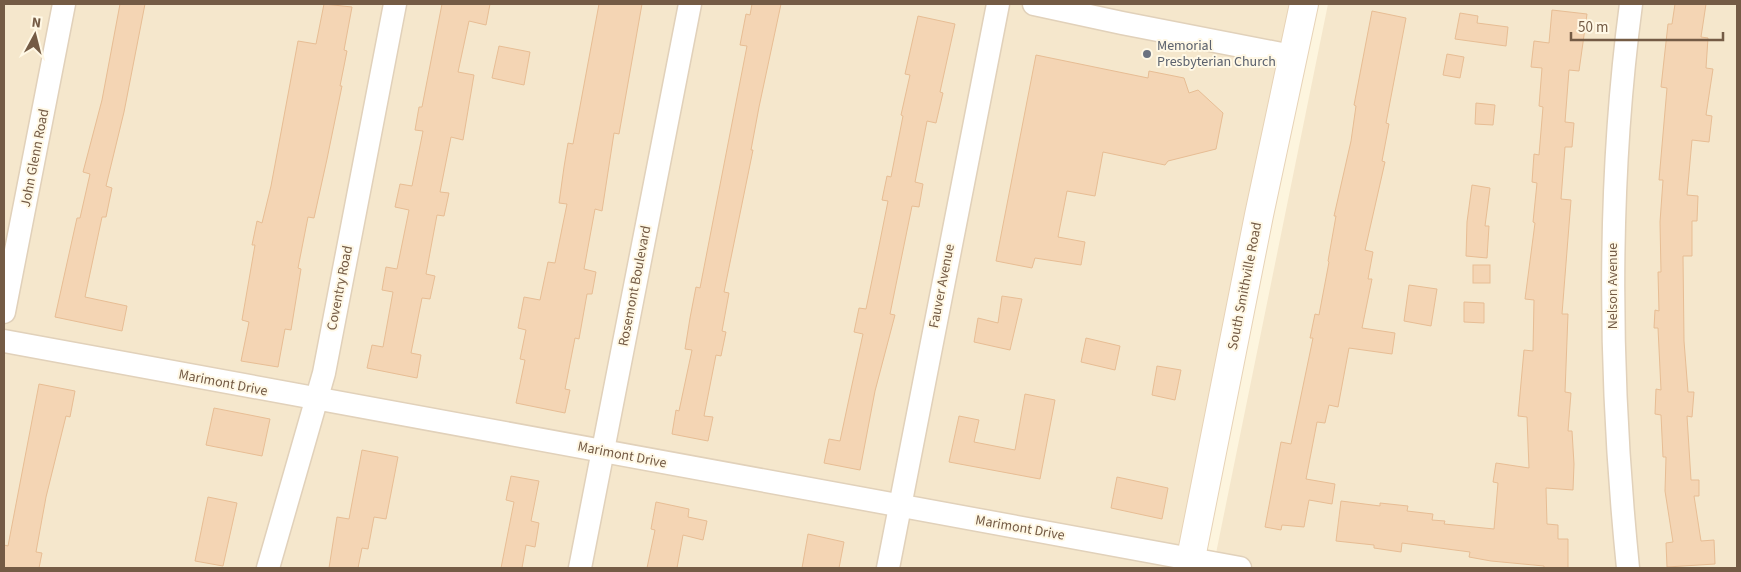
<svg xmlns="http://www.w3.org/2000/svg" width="1741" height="572" viewBox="0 0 1741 572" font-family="'Source Sans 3',sans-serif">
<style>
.residential{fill:#f5e7cc}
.building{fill:#f4d5b4;stroke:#e7bd94}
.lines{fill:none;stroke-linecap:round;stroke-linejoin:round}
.minor-casing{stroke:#e1d1ba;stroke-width:25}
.secondary-casing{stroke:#e7d3b7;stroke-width:30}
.minor{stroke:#fff;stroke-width:22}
.secondary{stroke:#fff;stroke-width:28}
.worship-dot{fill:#6b7280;stroke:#fff8e5;stroke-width:2}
.labels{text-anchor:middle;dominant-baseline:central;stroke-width:4;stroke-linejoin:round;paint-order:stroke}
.worship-label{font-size:14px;fill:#5b616d;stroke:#fff8e5;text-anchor:start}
.street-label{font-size:14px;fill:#745b45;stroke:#fff8e5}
</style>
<rect width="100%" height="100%" fill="#fdf5de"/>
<!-- residential -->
<g class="residential">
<polygon points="4,4 1304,4 1191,568 4,568"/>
<polygon points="1328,4 1737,4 1737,568 1213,568"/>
</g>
<!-- building -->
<g class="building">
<polygon points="120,4 145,4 124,112 106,186 112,188 106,217 102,217 85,297 127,306 122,331 55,317 77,218 80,218 90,174 83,172 102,100"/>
<polygon points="324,4 352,7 344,50 347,51 340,86 342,86 327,159 314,218 308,217 298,268 301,269 291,330 285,329 278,367 241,361 249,322 242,320 255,245 252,245 257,221 262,223 271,186 298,41 316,44"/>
<polygon points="442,4 490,4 486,25 469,21 458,72 474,75 463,140 451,137 440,192 449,193 444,216 437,215 426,274 435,276 430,299 422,298 411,353 421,355 417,378 367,368 372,345 383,347 393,292 382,290 386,267 397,269 409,210 395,207 400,184 412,186 423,131 415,130 419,107 422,107"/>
<polygon points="599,4 642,4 619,134 614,133 602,211 595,209 584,269 596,272 592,294 587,294 579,339 575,338 565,389 570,390 565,413 516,403 525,360 520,359 526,330 518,328 524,297 540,300 548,262 555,263 567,204 559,203 564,167 568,143 573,144"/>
<polygon points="752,4 781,4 759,107 751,150 753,150 724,292 729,293 722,331 726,332 721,356 716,355 704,416 713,417 708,441 672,434 676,410 679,411 692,350 685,349 690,318 696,287 700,288 747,46 740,45 746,14 750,15"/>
<polygon points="1675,4 1706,4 1701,37 1708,38 1706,68 1713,69 1706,115 1712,116 1709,142 1692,140 1687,195 1698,196 1697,221 1692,221 1692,256 1683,256 1684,341 1688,392 1694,392 1692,417 1687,416 1691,480 1699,480 1699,496 1694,496 1701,541 1714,540 1715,564 1667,567 1666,543 1673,542 1665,491 1666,457 1663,457 1661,415 1655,414 1656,389 1661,390 1658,328 1654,328 1655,310 1659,311 1658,272 1661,272 1660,222 1663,180 1659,180 1667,88 1661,87 1668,24 1672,24"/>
<polygon points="1552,10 1587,14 1579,71 1569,70 1565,122 1574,123 1572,147 1565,147 1561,199 1571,200 1562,314 1568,314 1565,392 1571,393 1568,431 1572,431 1574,464 1573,490 1546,488 1547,524 1558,525 1558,539 1568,539 1568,568 1544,568 1544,566 1491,561 1469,557 1470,552 1402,543 1401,552 1374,548 1374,545 1336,541 1341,501 1380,506 1380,503 1408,506 1407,511 1433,514 1432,520 1445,521 1444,524 1494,529 1498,483 1493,482 1496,463 1529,468 1527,417 1518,416 1524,350 1533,351 1534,300 1525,299 1535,223 1533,222 1537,183 1532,182 1534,154 1539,155 1543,107 1539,106 1542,68 1531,67 1534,41 1549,43"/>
<polygon points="1372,11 1406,18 1386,123 1389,124 1382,161 1385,162 1365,250 1373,252 1368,279 1372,279 1362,328 1395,333 1392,354 1349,348 1338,407 1329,405 1325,423 1317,422 1306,479 1335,484 1332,504 1309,500 1304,527 1282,525 1281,530 1265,527 1281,442 1291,444 1313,338 1310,338 1315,314 1319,315 1329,262 1328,261 1336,216 1334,216 1351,141 1356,106 1354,105"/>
<polygon points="1460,13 1478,16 1477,23 1508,27 1506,46 1455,39"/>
<polygon points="918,16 955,24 940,92 943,93 936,123 927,121 915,182 923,184 919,207 912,206 890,314 895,315 875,391 860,470 824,463 829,439 840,441 850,394 863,334 854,332 859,308 866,309 876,261 888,201 882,200 887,176 891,177 903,116 901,115 910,75 905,74"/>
<polygon points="499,46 530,52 524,85 492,78"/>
<polygon points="1447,54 1464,57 1460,78 1443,75"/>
<polygon points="1036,55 1148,78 1149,71 1184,78 1189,93 1198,90 1223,113 1216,149 1168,161 1165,165 1103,152 1095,196 1067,191 1058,237 1085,242 1081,265 1035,258 1032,268 996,261"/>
<polygon points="1476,103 1495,105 1493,125 1475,124"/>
<polygon points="1472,185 1490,188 1485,226 1489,226 1487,258 1466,256 1467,222"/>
<rect x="1473" y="265" width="17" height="18"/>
<polygon points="1409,285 1437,289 1431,326 1404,321"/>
<polygon points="1002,296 1022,299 1010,350 974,342 978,318 998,323"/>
<polygon points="1464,302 1484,303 1484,323 1464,322"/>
<polygon points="1086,338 1120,346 1115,370 1081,362"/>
<polygon points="1157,366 1181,370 1175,400 1152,395"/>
<polygon points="39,384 75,391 70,417 66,416 46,497 36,552 42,553 39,568 4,568 4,545 8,546"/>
<polygon points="1025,394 1055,400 1040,479 949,462 959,416 979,420 974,442 1015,450"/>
<polygon points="214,408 270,419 262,456 206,445"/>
<polygon points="362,450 398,457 386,519 374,517 368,549 362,548 358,568 329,568 337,517 349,519"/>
<polygon points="511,476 539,481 531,521 539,523 535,547 526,545 522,568 501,568 514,502 506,500"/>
<polygon points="1117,477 1168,488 1162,519 1111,508"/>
<polygon points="208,497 237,503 223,566 195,561"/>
<polygon points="656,502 689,509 688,517 707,521 703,540 683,535 677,568 647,568 655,530 651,529"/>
<polygon points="808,534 844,542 839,568 802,568"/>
</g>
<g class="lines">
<!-- minor casing -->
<g class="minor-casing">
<g id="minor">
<polyline points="1034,4 1122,23 1292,56"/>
<polyline points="4,312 64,4"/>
<polyline points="4,341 1240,568"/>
<polyline points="268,568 324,373 395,4"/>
<polyline points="580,568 690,4"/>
<polyline points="888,568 998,4"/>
<path d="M 1628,568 C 1609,380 1606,192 1631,4"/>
</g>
</g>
<!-- secondary casing -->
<g class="secondary-casing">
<polyline id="secondary" points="1189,568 1259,215 1304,4"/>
</g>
<!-- minor -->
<use href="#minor" class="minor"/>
<!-- secondary -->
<use href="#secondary" class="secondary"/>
</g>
<!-- markers -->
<circle class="worship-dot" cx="1147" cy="54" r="5"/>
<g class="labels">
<!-- worship labels -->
<g class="worship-label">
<text x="1157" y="46">Memorial<tspan x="1157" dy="16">Presbyterian Church</tspan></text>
</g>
<!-- street labels -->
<g class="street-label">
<text transform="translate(35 158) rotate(-79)">John Glenn Road</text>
<text transform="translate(635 286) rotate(-79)">Rosemont Boulevard</text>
<text transform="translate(942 286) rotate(-79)">Fauver Avenue</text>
<text transform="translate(1245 286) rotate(-79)">South Smithville Road</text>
<text transform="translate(1613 286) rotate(-90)">Nelson Avenue</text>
<text transform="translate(340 288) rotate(-79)">Coventry Road</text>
<text transform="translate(223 383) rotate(11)">Marimont Drive</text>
<text transform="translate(622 455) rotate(11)">Marimont Drive</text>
<text transform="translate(1020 528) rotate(10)">Marimont Drive</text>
</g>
</g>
<!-- border -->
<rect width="1741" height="572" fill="none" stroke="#745b45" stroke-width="10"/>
<!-- north arrow -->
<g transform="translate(35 35) rotate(7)" stroke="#fff8e5" stroke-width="4" paint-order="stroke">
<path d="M0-4L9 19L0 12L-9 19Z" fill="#745b45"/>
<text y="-8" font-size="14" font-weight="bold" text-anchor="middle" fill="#745b45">N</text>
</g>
<!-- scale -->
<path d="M1571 32v8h152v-8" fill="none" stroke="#745b45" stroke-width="2.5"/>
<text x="1578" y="32" font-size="15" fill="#745b45" stroke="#fff8e5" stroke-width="4" paint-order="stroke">50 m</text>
</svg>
